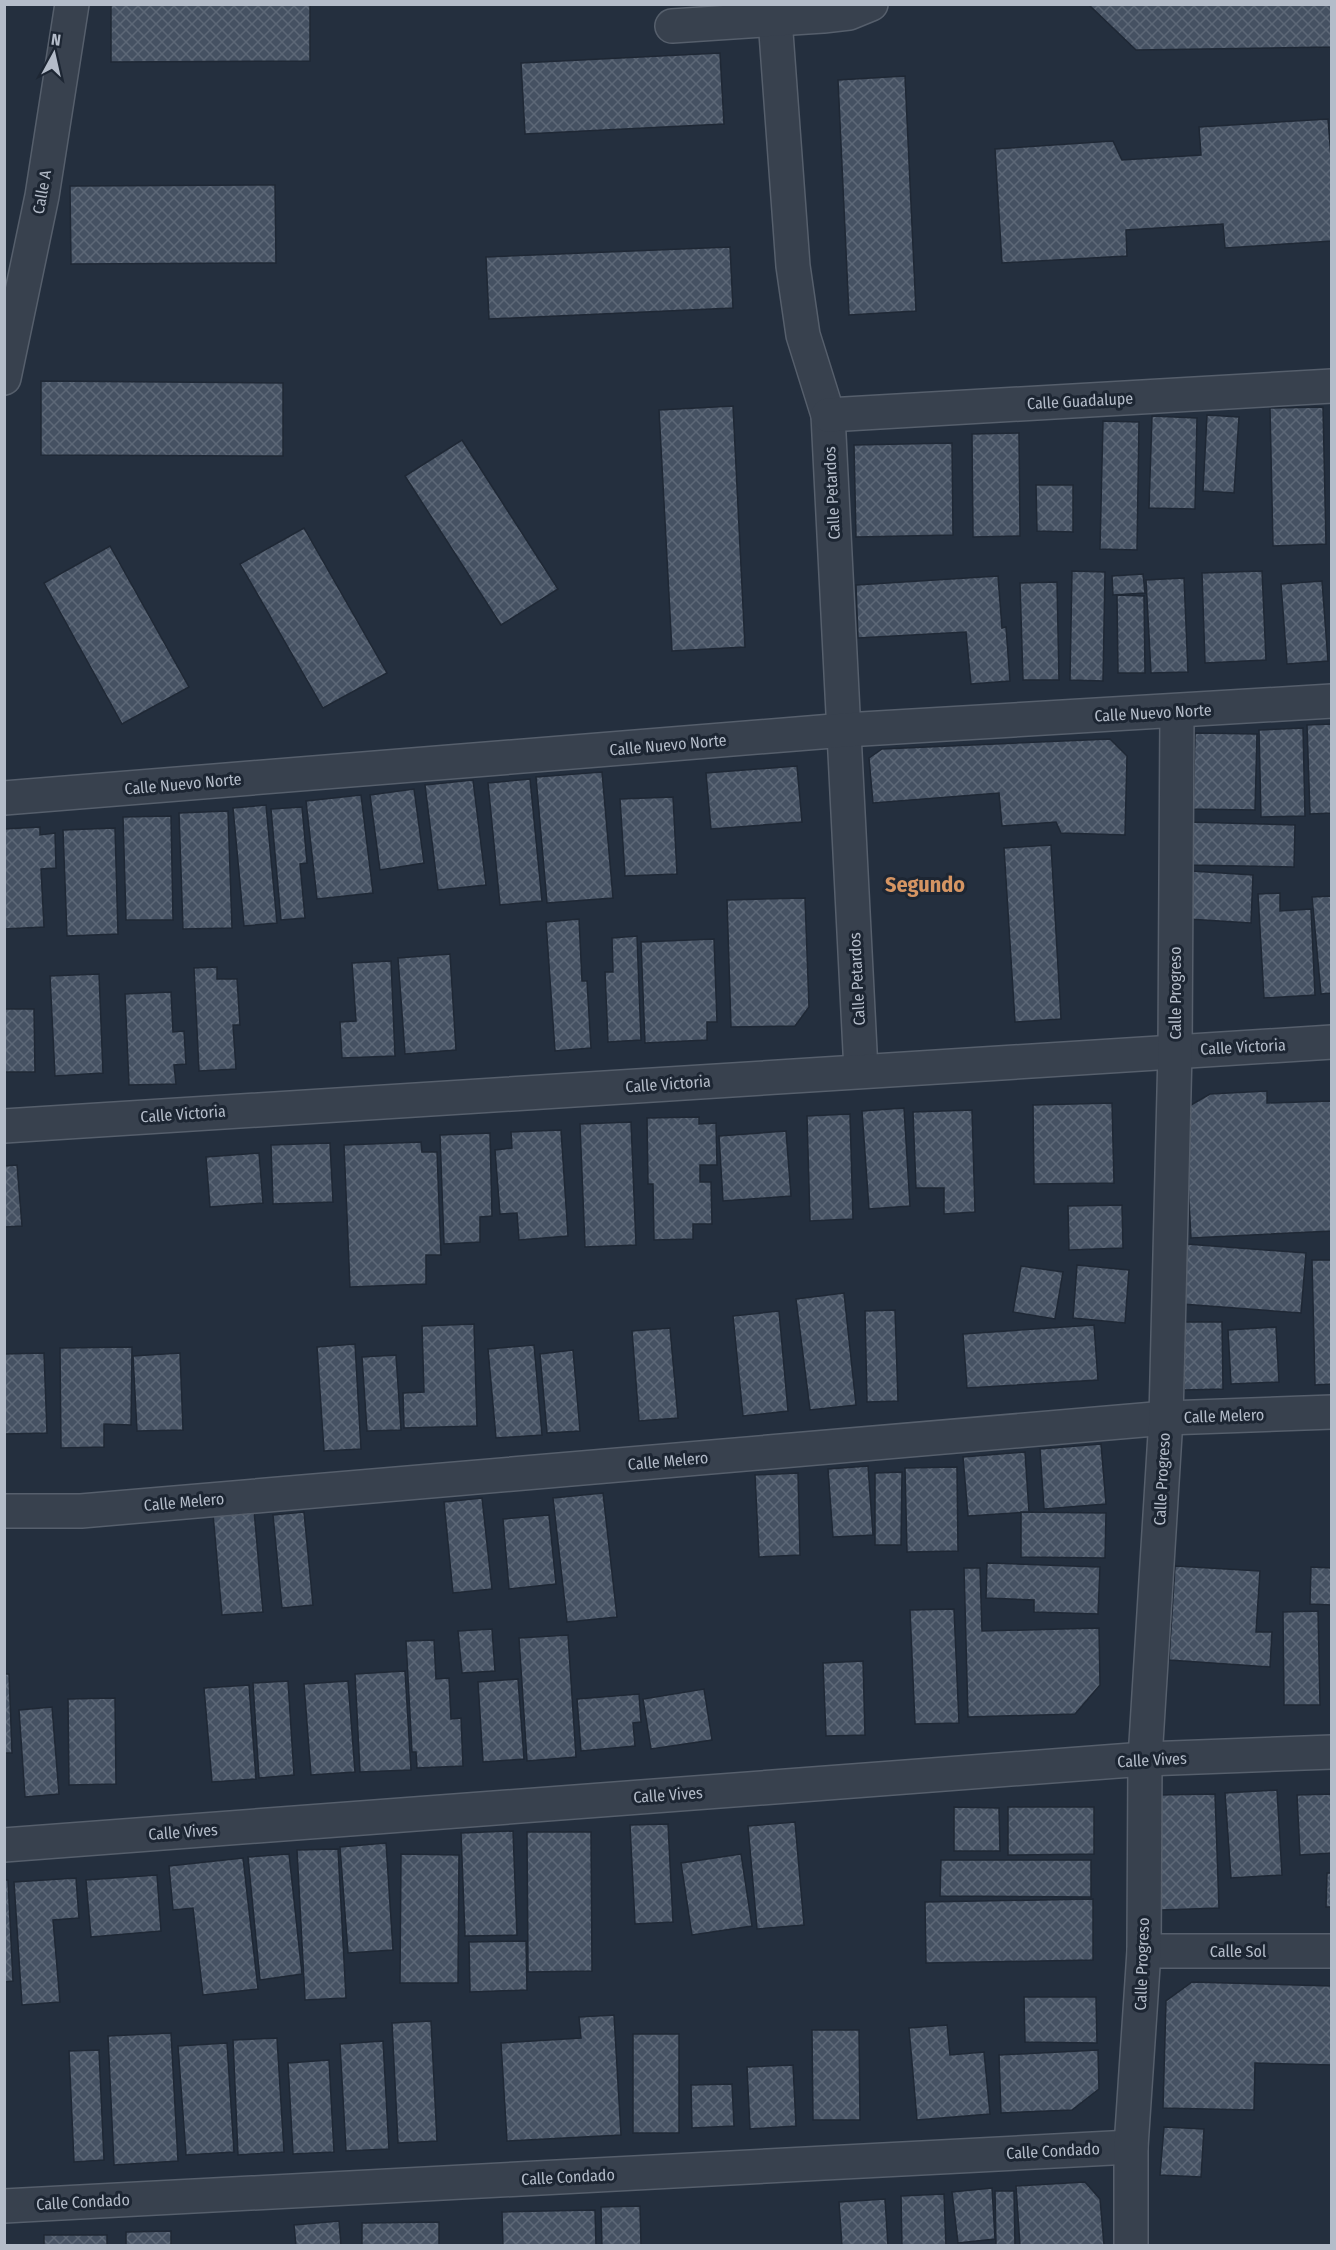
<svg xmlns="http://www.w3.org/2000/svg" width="1336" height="2250" viewBox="0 0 1336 2250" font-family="'Fira Sans Condensed',sans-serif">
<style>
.building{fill:url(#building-cross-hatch);stroke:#1f2835;stroke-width:1.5}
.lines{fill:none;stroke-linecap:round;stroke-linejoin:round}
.minor-casing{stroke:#565f6c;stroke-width:36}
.minor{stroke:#38414e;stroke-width:33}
.labels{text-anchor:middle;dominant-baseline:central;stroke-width:6;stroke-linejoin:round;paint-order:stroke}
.street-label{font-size:16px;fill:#b4bcc9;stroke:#1d2633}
.district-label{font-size:22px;font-weight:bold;fill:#d59563;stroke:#1d2633}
</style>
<defs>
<pattern id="building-cross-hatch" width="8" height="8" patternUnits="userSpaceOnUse" patternTransform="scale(1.5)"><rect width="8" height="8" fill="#455162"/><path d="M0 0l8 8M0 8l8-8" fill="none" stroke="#5d6877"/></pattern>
</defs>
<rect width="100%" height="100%" fill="#242f3e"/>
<!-- building -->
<g class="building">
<polygon points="111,4 310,4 310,61 111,62"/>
<polygon points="1088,4 1332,4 1332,47 1136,50"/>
<polygon points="720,53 724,124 525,134 521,63"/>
<polygon points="905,76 916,311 849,315 838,80"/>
<polygon points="1328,119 1332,170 1332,241 1225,248 1223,224 1126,230 1127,256 1002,263 995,149 1113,141 1122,160 1201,155 1199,127"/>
<polygon points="275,185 276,263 71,264 70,186"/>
<polygon points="730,247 733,308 489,319 486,257"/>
<polygon points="41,381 283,383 283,456 41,455"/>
<polygon points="733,406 745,647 672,651 659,410"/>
<polygon points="1323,407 1326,544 1273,546 1270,408"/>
<polygon points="1207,415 1239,417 1234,493 1203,491"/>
<polygon points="1152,416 1197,418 1195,509 1149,508"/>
<polygon points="1103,421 1139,422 1137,550 1100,549"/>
<polygon points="1019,433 1020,536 973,537 972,434"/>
<polygon points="462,440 558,589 501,625 405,476"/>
<polygon points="952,443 953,535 856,537 854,445"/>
<polygon points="1036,485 1073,485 1073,532 1037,531"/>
<polygon points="304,528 387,673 323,708 240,564"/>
<polygon points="110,546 189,687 122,724 44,583"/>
<polygon points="1072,571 1105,572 1103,681 1070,680"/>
<polygon points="1262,571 1266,660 1205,663 1202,573"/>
<polygon points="1143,574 1145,593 1113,595 1112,576"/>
<polygon points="998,576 1002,628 1006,627 1010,681 971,684 966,632 858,638 856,585"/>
<polygon points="1184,578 1188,672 1151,673 1146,580"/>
<polygon points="1322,581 1328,661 1287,664 1281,584"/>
<polygon points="1057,582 1059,680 1023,680 1020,583"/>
<polygon points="1117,595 1144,596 1145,673 1118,673"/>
<polygon points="1332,724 1332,813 1310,814 1307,725"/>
<polygon points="1303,728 1305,816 1261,817 1259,730"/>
<polygon points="1195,733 1257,734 1255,810 1193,809"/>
<polygon points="1110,739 1127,756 1125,835 1061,833 1056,822 1002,826 999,793 873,803 869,758 882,749"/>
<polygon points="797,766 802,822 711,829 706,773"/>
<polygon points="602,772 613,898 547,903 536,777"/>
<polygon points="530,779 542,901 500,905 488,783"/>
<polygon points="473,780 486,885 438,890 425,785"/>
<polygon points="414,789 424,863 380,870 370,795"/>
<polygon points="361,795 373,893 317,899 306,801"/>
<polygon points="673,797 677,874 625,876 620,799"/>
<polygon points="266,805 277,923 244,926 233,808"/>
<polygon points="302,807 307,863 300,864 305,918 281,920 271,809"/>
<polygon points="228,811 232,928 183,929 179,813"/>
<polygon points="171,816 173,920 126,920 123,817"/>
<polygon points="1188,822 1295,825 1294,867 1188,865"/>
<polygon points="40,827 40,835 55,833 56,868 41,869 44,927 4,929 4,829"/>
<polygon points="115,828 118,934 67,936 63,830"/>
<polygon points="1051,845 1061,1019 1015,1022 1004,848"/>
<polygon points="1191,871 1253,875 1251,923 1188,919"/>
<polygon points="1280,893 1280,911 1311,909 1315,995 1264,998 1258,894"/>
<polygon points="1332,896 1332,993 1321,994 1312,897"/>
<polygon points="805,898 809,1007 795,1026 731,1027 727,900"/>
<polygon points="579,919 582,981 587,981 591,1048 555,1051 546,922"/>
<polygon points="637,936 641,1040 608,1042 605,972 613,972 612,938"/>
<polygon points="714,939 717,1022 707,1022 707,1040 645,1043 641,942"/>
<polygon points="450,954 456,1050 405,1054 398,958"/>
<polygon points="391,961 395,1056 342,1058 340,1022 356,1021 352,963"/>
<polygon points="217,967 217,979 237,979 240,1025 233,1025 236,1069 199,1071 194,968"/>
<polygon points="99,974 103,1073 55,1076 50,976"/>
<polygon points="171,992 173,1032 184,1031 186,1064 174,1065 176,1084 129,1085 125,994"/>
<polygon points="4,1009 34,1009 35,1072 4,1072"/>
<polygon points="1267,1091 1267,1103 1332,1101 1332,1231 1191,1238 1184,1109 1210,1094"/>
<polygon points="1112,1103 1114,1183 1034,1184 1033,1105"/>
<polygon points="904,1108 910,1206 869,1209 862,1111"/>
<polygon points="972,1110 975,1212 944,1214 944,1188 916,1188 913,1112"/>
<polygon points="850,1114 853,1219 810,1221 807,1116"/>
<polygon points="699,1117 699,1124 716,1123 717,1165 700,1165 700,1182 711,1182 712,1224 693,1224 693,1239 654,1240 653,1184 648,1184 647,1118"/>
<polygon points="631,1122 636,1245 585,1247 580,1124"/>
<polygon points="561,1130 568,1236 519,1240 517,1213 500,1214 495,1150 512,1148 511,1132"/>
<polygon points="786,1131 791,1196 723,1201 719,1136"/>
<polygon points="490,1133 492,1216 480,1217 480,1242 444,1244 440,1135"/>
<polygon points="421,1142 422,1152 437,1152 441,1255 426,1255 426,1284 350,1287 344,1145"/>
<polygon points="330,1143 333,1202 273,1204 271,1145"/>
<polygon points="259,1153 263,1203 210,1207 206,1157"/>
<polygon points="17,1165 22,1226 4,1227 4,1166"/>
<polygon points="1122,1205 1123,1248 1069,1250 1068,1206"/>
<polygon points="1186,1244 1306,1253 1301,1313 1182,1304"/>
<polygon points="1312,1260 1332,1260 1332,1384 1315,1385"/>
<polygon points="1077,1265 1129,1270 1125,1323 1073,1318"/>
<polygon points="1021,1266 1063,1272 1055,1319 1013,1312"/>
<polygon points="844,1293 856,1405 810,1410 796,1299"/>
<polygon points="895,1310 898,1401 867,1402 865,1311"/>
<polygon points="779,1311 788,1411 743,1416 733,1316"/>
<polygon points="1183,1322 1222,1322 1223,1389 1184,1390"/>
<polygon points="474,1324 477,1426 404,1428 403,1393 424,1392 422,1326"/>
<polygon points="1094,1325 1098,1380 967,1388 963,1334"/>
<polygon points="1276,1327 1279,1382 1231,1384 1228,1330"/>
<polygon points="670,1328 678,1418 639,1421 632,1331"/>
<polygon points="355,1344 361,1449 324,1451 317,1347"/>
<polygon points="534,1345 542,1435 496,1438 488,1349"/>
<polygon points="132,1347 131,1425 104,1424 104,1447 61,1448 60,1348"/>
<polygon points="573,1350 580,1431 547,1433 540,1354"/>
<polygon points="44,1353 47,1433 4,1434 4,1354"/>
<polygon points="180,1353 183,1430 137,1431 133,1356"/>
<polygon points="396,1355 401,1430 367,1431 362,1357"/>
<polygon points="1101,1444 1106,1504 1044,1509 1040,1449"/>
<polygon points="1025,1452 1029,1512 968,1516 963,1457"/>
<polygon points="868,1466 873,1535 833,1537 828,1469"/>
<polygon points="957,1467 958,1551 907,1552 905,1468"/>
<polygon points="902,1472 901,1545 875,1545 875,1473"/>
<polygon points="798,1473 800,1555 759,1557 755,1475"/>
<polygon points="603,1493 617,1617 567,1622 553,1498"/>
<polygon points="482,1498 492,1589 453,1593 444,1502"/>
<polygon points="254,1510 263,1612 222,1615 213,1514"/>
<polygon points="304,1512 313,1605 282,1608 273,1515"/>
<polygon points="1021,1512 1106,1513 1105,1558 1021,1557"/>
<polygon points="549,1515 556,1584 509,1589 503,1519"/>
<polygon points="987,1563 1100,1567 1098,1614 1034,1612 1034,1600 986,1598"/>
<polygon points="1175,1566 1260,1571 1256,1632 1272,1632 1270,1667 1169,1660"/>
<polygon points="1311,1567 1332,1568 1332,1605 1310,1604"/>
<polygon points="964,1568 980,1568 982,1631 1099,1628 1100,1685 1075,1714 968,1717"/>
<polygon points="954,1609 959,1723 915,1724 910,1610"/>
<polygon points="1318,1611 1320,1705 1284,1705 1283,1612"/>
<polygon points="492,1629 495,1671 462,1673 458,1631"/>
<polygon points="568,1635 576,1757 527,1761 519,1638"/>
<polygon points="434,1640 436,1679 449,1678 451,1719 461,1718 463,1766 417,1768 416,1752 412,1752 406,1641"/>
<polygon points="863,1661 865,1735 826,1736 823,1663"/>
<polygon points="405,1671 411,1770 360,1772 355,1674"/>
<polygon points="4,1674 9,1674 12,1753 4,1753"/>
<polygon points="518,1679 524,1759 483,1762 478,1682"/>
<polygon points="288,1681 294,1775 259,1778 253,1683"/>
<polygon points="348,1681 355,1772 311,1775 304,1684"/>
<polygon points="249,1685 256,1779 212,1782 204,1688"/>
<polygon points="704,1689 712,1740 651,1749 643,1699"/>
<polygon points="639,1694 641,1722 633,1723 635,1746 581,1751 577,1699"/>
<polygon points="115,1698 116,1784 69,1785 68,1699"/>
<polygon points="52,1707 59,1794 25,1797 19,1710"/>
<polygon points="1277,1790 1282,1875 1231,1878 1225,1793"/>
<polygon points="1215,1794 1219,1908 1161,1910 1157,1795"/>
<polygon points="1332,1794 1332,1853 1300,1855 1297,1795"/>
<polygon points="954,1807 999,1808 1000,1851 954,1851"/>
<polygon points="1008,1807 1094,1807 1094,1854 1008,1855"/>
<polygon points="795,1822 804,1925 757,1929 748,1826"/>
<polygon points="668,1824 673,1922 635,1924 630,1825"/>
<polygon points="513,1831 517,1935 465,1936 461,1833"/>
<polygon points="527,1832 591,1832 592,1971 528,1972"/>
<polygon points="386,1843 393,1950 348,1953 340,1847"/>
<polygon points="338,1849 346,1998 305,2000 297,1850"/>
<polygon points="289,1854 302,1974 260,1980 248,1857"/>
<polygon points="401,1854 459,1855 458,1983 400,1983"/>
<polygon points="741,1854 752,1926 692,1935 681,1863"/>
<polygon points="243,1858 258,1989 203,1995 193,1908 173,1910 169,1866"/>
<polygon points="941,1860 1091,1860 1091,1897 940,1896"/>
<polygon points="1327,1873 1332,1873 1332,1907 1326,1907"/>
<polygon points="157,1875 161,1931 91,1937 86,1880"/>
<polygon points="76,1878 79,1918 53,1920 60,2002 22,2005 14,1882"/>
<polygon points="4,1880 8,1880 13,1981 4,1982"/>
<polygon points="1093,1899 1093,1960 926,1963 925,1902"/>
<polygon points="526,1941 527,1990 470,1992 469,1942"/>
<polygon points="1192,1982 1332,1986 1332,2065 1255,2063 1254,2110 1163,2108 1166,2001"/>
<polygon points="1024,1997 1096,1997 1097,2043 1025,2042"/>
<polygon points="614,2015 621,2135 507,2141 501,2043 581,2038 579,2017"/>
<polygon points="431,2021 437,2141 398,2143 392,2023"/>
<polygon points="947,2025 950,2055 984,2052 990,2114 917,2120 909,2028"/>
<polygon points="812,2030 859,2030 860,2120 813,2120"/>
<polygon points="171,2033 178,2161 114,2165 108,2036"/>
<rect x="633" y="2034" width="46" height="99"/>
<polygon points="277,2038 284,2152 238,2155 233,2040"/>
<polygon points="383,2041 389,2149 346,2151 340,2044"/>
<polygon points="227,2043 234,2152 186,2155 178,2046"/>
<polygon points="99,2050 104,2160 74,2162 69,2051"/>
<polygon points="1098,2050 1099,2089 1072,2110 1001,2113 999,2055"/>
<polygon points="329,2060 334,2152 293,2154 288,2063"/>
<polygon points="793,2065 796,2126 750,2129 747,2067"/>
<polygon points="732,2084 734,2126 692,2128 691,2085"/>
<polygon points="1164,2127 1204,2129 1201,2177 1160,2175"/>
<polygon points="1085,2182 1100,2199 1104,2245 1020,2246 1016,2186"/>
<polygon points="992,2188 995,2239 958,2243 952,2192"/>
<polygon points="995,2191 1014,2191 1015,2246 996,2246"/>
<polygon points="944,2194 946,2246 902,2246 901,2196"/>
<polygon points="885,2199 888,2246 842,2246 839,2202"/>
<polygon points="640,2206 641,2246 602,2246 601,2207"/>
<polygon points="595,2210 596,2246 503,2246 502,2212"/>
<polygon points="339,2221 341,2246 296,2246 294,2225"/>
<polygon points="439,2222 439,2246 362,2246 362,2223"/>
<polygon points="171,2231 171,2246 126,2246 126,2232"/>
<rect x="44" y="2235" width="63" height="11"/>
</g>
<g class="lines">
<!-- minor casing -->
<g class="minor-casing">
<g id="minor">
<polyline points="775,19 793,266 803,335 828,415 861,1071"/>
<polyline points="672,26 823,16 849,13 871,4"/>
<polyline points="4,378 42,196 72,4"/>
<polyline points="828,415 1332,386"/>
<polyline points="4,798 845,730 1332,701"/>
<polyline points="4,1126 1332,1042"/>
<polyline points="4,1511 81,1511 1166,1418 1332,1412"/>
<polyline points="4,1845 1145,1759 1332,1752"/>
<polyline points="1144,1951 1332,1951"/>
<polyline points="4,2206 1131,2147"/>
<polyline points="1131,2246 1131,2147 1144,1951 1145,1759 1166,1418 1175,1051 1177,712"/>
</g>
</g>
<!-- minor -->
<use href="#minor" class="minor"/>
</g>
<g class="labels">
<!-- street labels -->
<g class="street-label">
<text transform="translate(42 192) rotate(-80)">Calle A</text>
<text transform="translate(1080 401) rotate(-3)">Calle Guadalupe</text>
<text transform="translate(832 493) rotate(-93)">Calle Petardos</text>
<text transform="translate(1153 713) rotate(-3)">Calle Nuevo Norte</text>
<text transform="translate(668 745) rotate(-5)">Calle Nuevo Norte</text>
<text transform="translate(183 784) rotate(-5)">Calle Nuevo Norte</text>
<text transform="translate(857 979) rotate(-93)">Calle Petardos</text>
<text transform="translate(1175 993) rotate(-90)">Calle Progreso</text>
<text transform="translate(1243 1047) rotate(-3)">Calle Victoria</text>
<text transform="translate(668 1084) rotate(-4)">Calle Victoria</text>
<text transform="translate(183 1114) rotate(-4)">Calle Victoria</text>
<text transform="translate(1224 1416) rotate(-2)">Calle Melero</text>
<text transform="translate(668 1461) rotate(-5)">Calle Melero</text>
<text transform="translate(1162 1479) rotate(-87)">Calle Progreso</text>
<text transform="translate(184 1502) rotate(-5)">Calle Melero</text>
<text transform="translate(1152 1760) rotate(-3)">Calle Vives</text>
<text transform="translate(668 1795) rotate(-4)">Calle Vives</text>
<text transform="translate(183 1832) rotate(-4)">Calle Vives</text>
<text x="1238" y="1951">Calle Sol</text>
<text transform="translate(1142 1964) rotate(-88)">Calle Progreso</text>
<text transform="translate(1053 2151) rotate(-3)">Calle Condado</text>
<text transform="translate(568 2177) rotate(-3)">Calle Condado</text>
<text transform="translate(83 2202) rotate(-3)">Calle Condado</text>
</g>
<!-- district labels -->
<g class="district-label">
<text x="925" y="884">Segundo</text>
</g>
</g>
<!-- border -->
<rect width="1336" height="2250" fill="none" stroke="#b4bcc9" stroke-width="12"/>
<!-- north arrow -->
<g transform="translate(54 54) rotate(8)" stroke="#1d2633" stroke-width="4.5" paint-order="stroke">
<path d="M0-4.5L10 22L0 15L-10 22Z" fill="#b4bcc9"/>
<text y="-9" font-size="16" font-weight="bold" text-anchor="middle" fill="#b4bcc9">N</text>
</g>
</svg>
